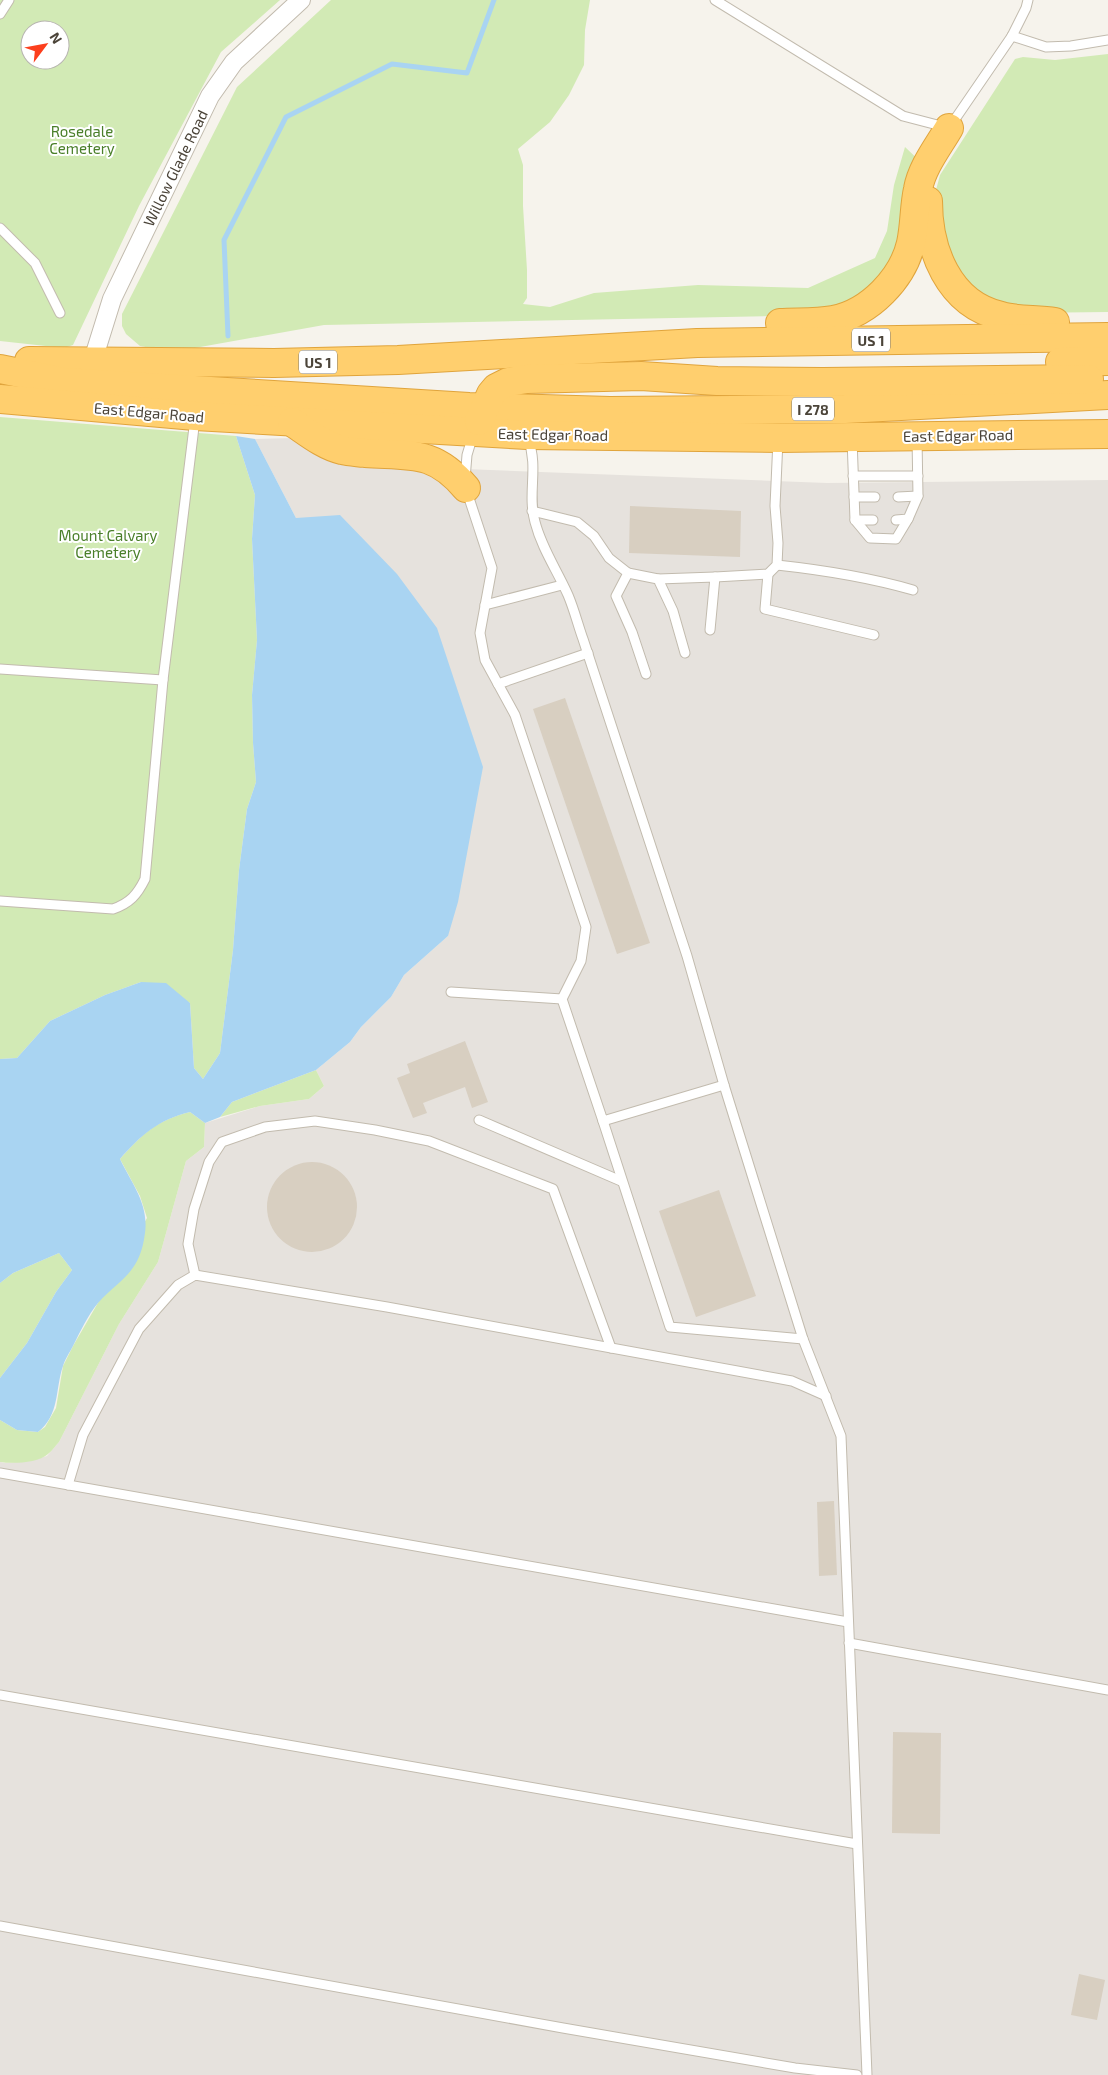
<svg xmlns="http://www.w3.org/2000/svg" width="1108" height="2075" viewBox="0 0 1108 2075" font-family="'Exo 2',sans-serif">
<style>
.industrial{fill:#e6e2dd}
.green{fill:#d2eab5;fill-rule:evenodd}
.water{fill:#a9d4f2}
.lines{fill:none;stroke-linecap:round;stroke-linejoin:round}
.stream{stroke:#a9d4f2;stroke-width:5}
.building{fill:#d8cfc1}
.lane-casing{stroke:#c2bbae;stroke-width:11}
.street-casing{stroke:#c2bbae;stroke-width:20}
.highway-casing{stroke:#e0a43c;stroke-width:30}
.lane{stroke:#fff;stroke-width:9}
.street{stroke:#fff;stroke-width:18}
.highway{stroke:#ffcf6e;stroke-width:28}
.labels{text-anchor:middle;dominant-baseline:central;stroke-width:4;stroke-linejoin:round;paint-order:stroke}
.shield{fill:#fff;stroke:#817c74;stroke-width:1}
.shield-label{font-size:14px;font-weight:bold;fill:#4b4439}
.park-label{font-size:15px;fill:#4a7f2a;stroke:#fff}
.street-label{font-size:15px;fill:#4b4439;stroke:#fff}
</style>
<rect width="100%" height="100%" fill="#f6f3ec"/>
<!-- industrial -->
<polygon class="industrial" points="293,438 412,467 827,483 1108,480 1108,2075 0,2075 0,1462 6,1463 33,1460 47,1456 59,1442 119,1324 158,1262 186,1161 204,1147 205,1123 260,1106 309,1099 324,1086 316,1070 350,1042 361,1027 391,997 404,975 448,936 296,518 255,439"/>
<!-- green -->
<g class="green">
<path d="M 0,0 L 280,0 L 221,52 L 139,206 L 73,345 L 64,348 L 0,341 ZM 30,30 L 60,30 L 60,60 L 30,60 Z"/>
<polygon points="331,0 590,0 585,30 584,65 569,95 550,122 518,149 523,165 523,206 527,270 527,298 523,304 550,307 594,293 698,285 808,288 875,258 887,231 894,185 905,147 926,167 896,275 822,315 324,325 189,349 157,349 140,346 126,334 122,326 122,314 237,87"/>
<polygon points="1108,54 1108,312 1021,313 976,294 946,258 936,190 940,175 1015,59 1023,57 1055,60"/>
<polygon points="0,417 236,436 255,495 252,539 257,640 252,695 253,743 256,782 247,809 239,870 233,950 220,1053 203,1079 194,1068 190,1003 141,982 105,995 50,1021 17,1058 0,1059"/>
<polygon points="316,1070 324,1086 309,1099 260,1106 220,1117 232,1102"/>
<path d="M 190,1112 L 205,1123 L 204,1147 L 186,1161 L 158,1262 L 119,1324 L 59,1442 C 55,1446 52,1451 48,1454 C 38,1463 13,1464 0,1462 L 0,1420 L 17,1430 L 38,1432 L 45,1427 L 56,1408 L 63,1366 L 73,1346 L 147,1218 L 140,1196 L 120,1159 C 142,1134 157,1120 190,1112 Z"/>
<polygon points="59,1253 72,1270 56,1292 27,1343 0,1378 0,1283 13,1273"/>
</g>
<!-- water -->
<path class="water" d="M 236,436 L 255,439 L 296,518 L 340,515 L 397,574 L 437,628 L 483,767 L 458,902 L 448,936 L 404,975 L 391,997 L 361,1027 L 350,1042 L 316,1070 L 232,1102 L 220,1117 L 205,1123 L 190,1112 C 158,1120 141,1135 120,1159 C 132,1184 149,1204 145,1233 C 140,1273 122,1277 98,1303 C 88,1315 80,1332 73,1346 C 70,1352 65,1359 63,1366 C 55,1389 60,1415 38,1432 L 17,1430 L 0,1420 L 0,1378 L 27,1343 L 56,1292 L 72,1270 L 59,1253 L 13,1273 L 0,1283 L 0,1059 L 17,1058 L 50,1021 L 105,995 L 141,982 L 166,983 L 190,1003 L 194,1068 L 203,1079 L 220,1053 L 233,950 L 239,870 L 247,809 L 256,782 L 253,743 L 252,695 L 257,640 L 252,539 L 255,495 Z"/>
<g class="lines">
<!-- stream -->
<polyline class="stream" points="228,336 224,240 286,117 392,64 467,73 494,0"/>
</g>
<!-- building -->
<g class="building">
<polygon points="630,506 741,511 740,557 629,553"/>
<polygon points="565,698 650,943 617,954 533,709"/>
<polygon points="465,1041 488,1102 472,1108 465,1087 423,1103 427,1113 413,1118 397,1078 410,1073 407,1064"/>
<circle cx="312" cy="1207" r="45"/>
<polygon points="719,1190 756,1296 696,1317 659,1211"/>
<polygon points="834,1501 837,1575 819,1576 817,1502"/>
<polygon points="893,1732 941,1733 940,1834 892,1833"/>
<polygon points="1079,1974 1105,1980 1097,2020 1071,2015"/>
</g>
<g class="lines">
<!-- lane casing -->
<g class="lane-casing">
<g id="lane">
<polyline points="715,0 903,116 949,128 1012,36 1026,8 1028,0"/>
<polyline points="0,14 9,0"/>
<polyline points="1012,36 1046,47 1071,46 1108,40"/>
<polyline points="0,228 35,263 60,313"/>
<path d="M 528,438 C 539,469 527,492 535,522 C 542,549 557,570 568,595 C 574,609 578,625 583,639 L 687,956 L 724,1085 L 803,1339 L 841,1436 L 867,2075"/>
<polyline points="852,439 855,520 873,520"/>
<polyline points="853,476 918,476"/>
<polyline points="465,479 467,455 473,435"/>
<polyline points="467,492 492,568 480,633 485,660 515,715 586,927 581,961 562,999 603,1121 724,1085"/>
<polyline points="854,497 875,497"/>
<polyline points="898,497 918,496"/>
<polyline points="532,511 577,522 594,536 609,558 628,573 616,596 632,632 646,674"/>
<polyline points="855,520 870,538 896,539 908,519"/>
<polyline points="896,520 908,519 918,496 917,438"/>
<path d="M 777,565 C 823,570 868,577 913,590"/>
<polyline points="628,573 658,579 673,611 685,653"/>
<polyline points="768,574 765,609 874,635"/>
<polyline points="715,577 768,574 777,565 778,543 775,506 778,440"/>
<polyline points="658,579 715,577 710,630"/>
<polyline points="485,605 562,585"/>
<polyline points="0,669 163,680"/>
<polyline points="498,684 588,653"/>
<path d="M 0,901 L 113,909 C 130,903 137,895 145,879 L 163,680 L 195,419"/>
<polyline points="451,992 562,999"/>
<polyline points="479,1120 621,1181"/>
<polyline points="603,1121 670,1327 803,1339"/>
<polyline points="195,1275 188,1244 194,1209 209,1162 222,1142 265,1127 315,1121 375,1130 429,1141 553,1189 611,1348"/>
<polyline points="0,1473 848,1622"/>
<polyline points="68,1485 83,1435 139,1329 178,1285 195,1275 387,1307 792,1381 826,1396"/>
<polyline points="849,1643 1108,1690"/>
<polyline points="0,1695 857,1844"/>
<polyline points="0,1926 563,2028 795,2068 857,2075"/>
</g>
</g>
<!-- street casing -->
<g class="street-casing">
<polyline id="street" points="92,363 112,299 210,96 234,62 301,0"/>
</g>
<!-- highway casing -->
<g class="highway-casing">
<g id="highway">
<path d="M 928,201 C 928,249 948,304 1001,316 C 1018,321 1037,319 1055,322"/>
<path d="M 780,323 C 797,322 816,323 833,320 C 870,313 903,278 911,243 C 915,225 914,207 918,189 C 922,167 938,147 949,128"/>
<polyline points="29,361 274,363 398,360 697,343 1108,337"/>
<polyline points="1060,362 1108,361"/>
<polyline points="0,369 64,382 469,407 610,411 845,409 1108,395"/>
<polyline points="0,399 195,416 527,435 779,438 1108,434"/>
<polyline points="479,421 491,394 496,388 508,382 527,379 641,376 717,381 823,382 1089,379"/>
<path d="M 292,422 C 307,432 324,446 342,450 C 350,452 358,452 365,453 C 411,456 434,450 466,488"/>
</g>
</g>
<!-- lane -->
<use href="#lane" class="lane"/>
<!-- street -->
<use href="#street" class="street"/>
<!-- highway -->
<use href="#highway" class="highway"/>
</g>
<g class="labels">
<!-- shield labels -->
<g class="shield">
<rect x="852" y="328.5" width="38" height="23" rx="4"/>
<rect x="299" y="350.5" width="38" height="23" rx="4"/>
<rect x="792" y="397.5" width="42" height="23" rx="4"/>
</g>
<g class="shield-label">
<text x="871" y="340">US 1</text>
<text x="318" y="362">US 1</text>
<text x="813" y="409">I 278</text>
</g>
<!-- park labels -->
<g class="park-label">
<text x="82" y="131">Rosedale<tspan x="82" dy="17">Cemetery</tspan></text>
<text x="108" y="535">Mount Calvary<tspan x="108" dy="17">Cemetery</tspan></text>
</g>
<!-- street labels -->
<g class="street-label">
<text transform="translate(175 168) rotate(-64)">Willow Glade Road</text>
<text transform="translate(149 412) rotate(5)">East Edgar Road</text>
<text transform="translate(553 434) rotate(1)">East Edgar Road</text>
<text transform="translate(958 435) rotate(-1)">East Edgar Road</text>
</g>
</g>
<!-- north arrow -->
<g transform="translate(45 45) rotate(58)"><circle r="24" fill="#ffffff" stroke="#b7b4b0"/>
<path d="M0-4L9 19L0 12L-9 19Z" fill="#fc3f1d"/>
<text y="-8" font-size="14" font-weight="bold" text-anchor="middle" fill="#4b4439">N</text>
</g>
</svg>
